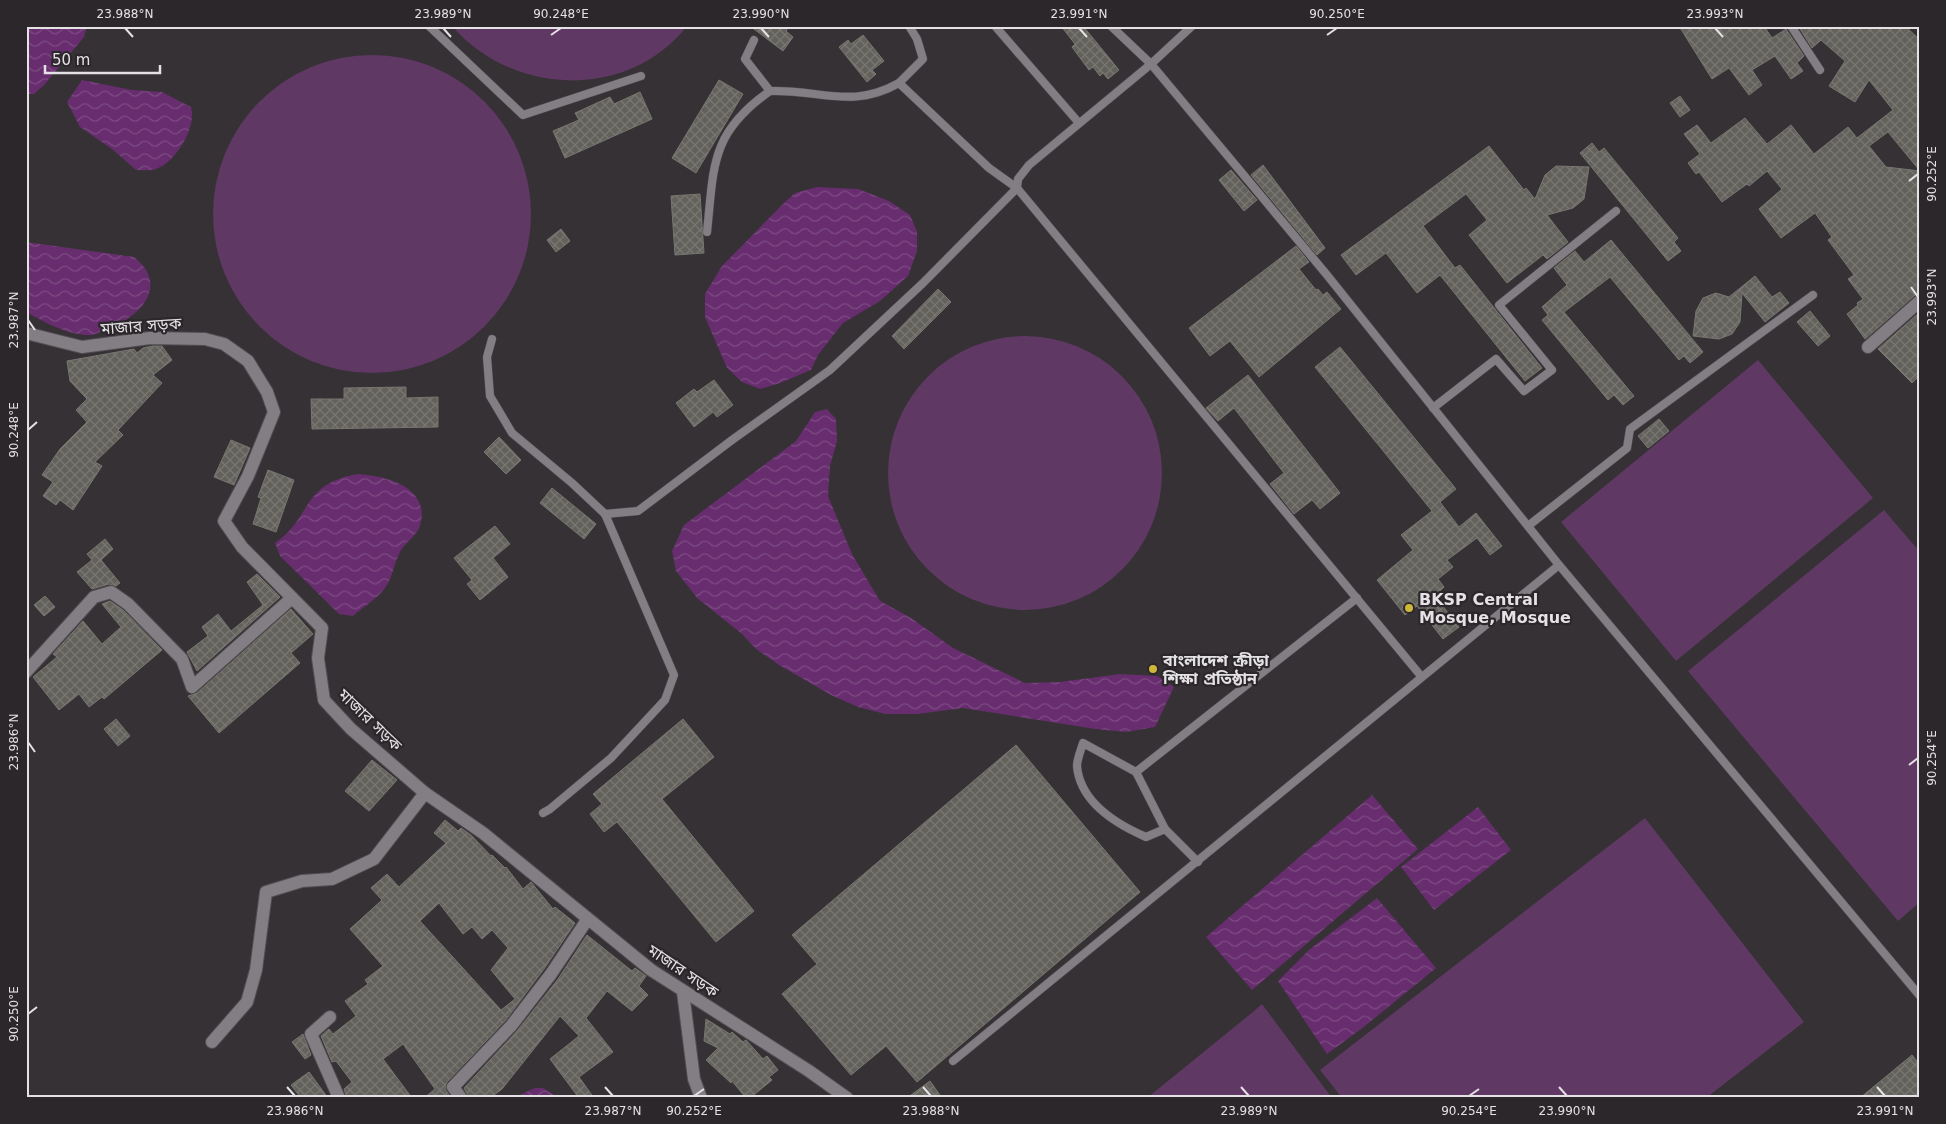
<svg xmlns="http://www.w3.org/2000/svg" width="1946" height="1124" viewBox="0 0 1946 1124" font-family="'DejaVu Sans','Noto Sans Bengali',sans-serif">
<style>
.green{fill:#5f3864}
.water{fill:url(#water-waves)}
.building{fill:url(#building-cross-hatch);stroke:#777670;fill-rule:evenodd}
.lines{fill:none;stroke-linecap:round;stroke-linejoin:round}
.service-casing{stroke:#514d51;stroke-width:9}
.minor-casing{stroke:#514d51;stroke-width:14}
.service{stroke:#837e83;stroke-width:8}
.minor{stroke:#837e83;stroke-width:12}
.ticks{fill:none;stroke:#e4e2e4;stroke-width:2}
.poi-dot{fill:#cfb837;stroke:#2b272b;stroke-width:2}
.labels{text-anchor:middle;dominant-baseline:central;stroke-width:4.5;stroke-linejoin:round;paint-order:stroke}
.street-label{font-size:16px;fill:#e4e2e4;stroke:#2b272b}
.poi-label{font-size:16px;font-weight:bold;fill:#e4e2e4;stroke:#2b272b;text-anchor:start}
.neatline{fill:none;stroke:#e4e2e4;stroke-width:2}
.ticks-label{font-size:12px;text-anchor:middle;fill:#e4e2e4}
</style>
<defs>
<pattern id="water-waves" width="16" height="10" patternUnits="userSpaceOnUse" patternTransform="scale(1.25)"><rect width="16" height="10" fill="#672d6e"/><path d="M0 5q4-4 8 0t8 0" fill="none" stroke="#7d4b83"/></pattern>
<pattern id="building-cross-hatch" width="8" height="8" patternUnits="userSpaceOnUse" patternTransform="scale(1.25)"><rect width="8" height="8" fill="#62615b"/><path d="M0 0l8 8M0 8l8-8" fill="none" stroke="#787772"/></pattern>
</defs>
<rect width="100%" height="100%" fill="#353135"/>
<!-- green -->
<g class="green">
<path d="M 452,26 L 687,26 C 628,101 512,96 452,26 Z"/>
<circle cx="372" cy="214" r="159"/>
<circle cx="1025" cy="473" r="137"/>
<polygon points="1758,360 1873,498 1676,661 1561,522"/>
<polygon points="1884,510 1920,552 1920,902 1898,921 1688,671"/>
<polygon points="1645,818 1804,1022 1706,1098 1342,1098 1320,1070"/>
<polygon points="1262,1004 1332,1098 1147,1098 1254,1011"/>
</g>
<!-- water -->
<g class="water">
<polygon points="26,26 87,26 84,37 44,85 34,94 26,94"/>
<path d="M 82,80 L 132,90 L 162,92 L 191,107 C 197,127 176,162 156,169 C 151,171 142,170 136,170 L 112,149 L 80,127 L 67,102 Z"/>
<polygon points="817,187 858,189 889,201 910,215 917,232 917,251 908,276 880,301 843,323 818,355 811,370 780,383 760,389 742,382 727,368 705,317 705,294 722,266 785,202 795,193"/>
<path d="M 26,242 L 134,257 C 169,285 142,315 110,328 C 104,330 97,334 92,335 C 69,336 46,323 26,312 Z"/>
<polygon points="827,409 836,419 837,441 830,466 828,496 852,554 880,601 911,618 953,648 1025,683 1060,682 1120,674 1157,676 1174,687 1155,727 1126,732 1095,729 963,708 918,714 885,714 858,707 831,695 779,665 756,649 742,634 697,598 676,571 672,551 684,525 796,441 815,412"/>
<path d="M 358,474 C 385,476 428,486 421,522 C 419,534 407,541 401,550 C 395,560 393,575 387,585 C 380,597 363,607 353,616 L 339,614 L 280,556 L 275,543 C 313,517 300,484 358,474 Z"/>
<polygon points="1372,795 1418,849 1252,990 1206,937"/>
<polygon points="1478,807 1511,850 1434,910 1401,867"/>
<polygon points="1377,898 1436,968 1365,1026 1327,1054 1278,981 1310,949"/>
<polygon points="535,1088 543,1088 559,1098 513,1098"/>
</g>
<!-- building -->
<g class="building">
<polygon points="750,26 789,26 786,31 793,37 783,51"/>
<polygon points="1061,26 1083,26 1119,70 1108,79 1103,73 1100,76 1093,67 1089,70 1072,47 1075,44"/>
<polygon points="1679,26 1764,26 1772,38 1786,29 1804,56 1797,63 1803,71 1791,79 1775,56 1752,70 1762,85 1749,95 1729,68 1712,79"/>
<polygon points="1803,26 1905,26 1920,40 1920,171 1888,132 1869,146 1886,167 1920,171 1920,293 1915,295 1865,339 1847,314 1858,305 1857,303 1863,299 1848,279 1854,275 1828,240 1832,237 1815,213 1781,238 1759,209 1782,189 1767,171 1749,186 1747,184 1722,202 1699,172 1696,174 1688,163 1700,154 1684,134 1697,125 1711,143 1745,118 1767,144 1791,125 1814,154 1848,127 1857,138 1893,110 1869,80 1855,102 1829,86 1845,61 1821,40 1812,48 1800,29"/>
<polygon points="863,35 884,61 872,70 876,74 867,82 839,47 848,40 851,44"/>
<polygon points="719,80 743,94 696,173 672,158"/>
<polygon points="640,92 652,119 565,158 553,131 579,120 575,113 610,97 614,104"/>
<polygon points="1680,96 1690,110 1680,117 1670,103"/>
<polygon points="1592,143 1599,152 1604,148 1678,238 1674,242 1681,251 1668,261 1580,153"/>
<polygon points="1489,146 1524,190 1526,188 1535,199 1545,175 1556,166 1589,167 1584,199 1573,208 1547,215 1568,242 1547,259 1543,255 1507,283 1469,235 1487,220 1466,194 1423,226 1455,268 1460,265 1542,368 1525,381 1440,275 1417,293 1386,253 1356,275 1341,255"/>
<polygon points="1263,165 1325,248 1317,255 1251,175"/>
<polygon points="1231,170 1257,200 1244,211 1219,180"/>
<polygon points="700,194 704,253 675,255 671,196"/>
<polygon points="561,229 570,241 556,252 547,240"/>
<polygon points="1611,240 1703,352 1690,363 1684,356 1679,360 1610,277 1564,312 1634,396 1623,405 1614,395 1608,400 1542,320 1548,315 1542,307 1567,285 1554,268 1575,251 1584,262"/>
<polygon points="1296,246 1309,262 1299,269 1316,290 1318,289 1323,295 1327,292 1341,309 1259,377 1230,341 1210,356 1189,328"/>
<polygon points="1755,276 1772,297 1780,292 1789,303 1765,322 1742,293 1740,322 1732,334 1719,339 1693,336 1696,311 1703,298 1716,293 1729,297"/>
<polygon points="938,289 951,302 904,349 892,336"/>
<polygon points="1810,311 1830,336 1818,346 1797,322"/>
<polygon points="1920,312 1920,375 1912,383 1878,349"/>
<polygon points="153,346 162,346 172,360 153,375 162,383 118,430 123,435 95,462 102,466 73,510 60,500 56,505 43,496 53,482 42,475 60,449 87,422 76,410 87,399 70,381 67,361 134,349 137,353 143,348"/>
<polygon points="1340,347 1456,489 1440,502 1459,527 1476,513 1502,546 1490,555 1477,538 1447,560 1453,567 1438,579 1444,587 1435,596 1459,627 1443,639 1417,606 1405,615 1377,580 1413,550 1401,535 1432,511 1315,367"/>
<polygon points="1248,375 1340,493 1320,509 1312,500 1294,514 1270,484 1284,473 1234,408 1218,421 1206,408"/>
<polygon points="714,380 733,405 717,417 713,412 694,427 676,403 694,389 697,392"/>
<polygon points="406,387 406,398 438,397 438,427 312,429 311,399 344,399 344,388"/>
<polygon points="1659,419 1669,431 1648,448 1638,436"/>
<polygon points="499,437 521,460 506,474 484,452"/>
<polygon points="231,440 250,448 234,485 214,477"/>
<polygon points="268,470 294,480 276,532 253,524 261,498 258,497"/>
<polygon points="552,488 596,524 584,539 540,503"/>
<polygon points="495,526 510,544 493,558 508,577 480,600 467,584 472,580 454,558"/>
<polygon points="105,539 113,549 101,560 120,583 116,586 109,584 92,589 77,572 92,560 87,554"/>
<polygon points="257,574 280,597 197,671 187,652 208,636 202,627 218,614 231,631 263,605 247,582"/>
<polygon points="45,596 55,607 44,616 34,605"/>
<polygon points="110,601 123,610 162,650 104,699 102,697 89,707 79,694 59,710 33,677 57,657 53,654 83,621 102,644 121,627 102,604"/>
<polygon points="291,609 313,634 291,653 300,663 219,733 188,696 197,693"/>
<polygon points="116,719 130,736 118,746 104,729"/>
<polygon points="683,719 714,757 662,799 754,911 716,942 617,822 604,832 590,814 602,804 593,794"/>
<polygon points="1016,745 1140,892 917,1082 886,1046 851,1075 782,994 817,964 792,935"/>
<polygon points="372,760 397,780 369,811 345,791"/>
<path d="M 445,820 L 458,831 L 461,828 L 471,835 L 491,856 L 492,855 L 505,868 L 506,867 L 523,889 L 531,882 L 553,909 L 555,907 L 575,923 L 544,969 L 505,1021 L 447,1082 L 445,1089 L 451,1098 L 424,1098 L 435,1089 L 403,1044 L 383,1059 L 412,1098 L 347,1098 L 344,1089 L 352,1082 L 336,1061 L 332,1062 L 321,1036 L 329,1029 L 333,1034 L 356,1016 L 345,1001 L 368,984 L 365,980 L 383,966 L 350,929 L 382,900 L 371,888 L 387,874 L 399,887 L 446,843 L 434,833 ZM 439,903 L 463,934 L 472,927 L 482,939 L 492,930 L 508,948 L 491,970 L 515,999 L 501,1010 L 420,921 Z"/>
<polygon points="587,935 632,971 635,968 646,976 639,986 648,995 632,1011 607,991 586,1018 613,1052 579,1077 594,1098 579,1098 550,1059 579,1036 560,1016 502,1089 490,1098 469,1098 464,1088 517,1031 558,979"/>
<polygon points="706,1019 730,1034 732,1032 743,1042 746,1040 763,1059 767,1056 778,1070 769,1077 772,1080 750,1098 746,1098 732,1081 731,1083 706,1060 718,1048 704,1041"/>
<polygon points="303,1034 311,1055 305,1059 292,1042"/>
<polygon points="1912,1055 1920,1065 1920,1098 1860,1098"/>
<polygon points="309,1072 328,1098 301,1098 291,1085"/>
<polygon points="930,1081 942,1098 907,1098"/>
</g>
<g class="lines">
<!-- service casing -->
<g class="service-casing">
<g id="service">
<polyline points="429,26 523,115 641,76"/>
<polyline points="995,26 1079,123"/>
<polyline points="1111,26 1151,64 1327,275 1559,565 1920,996"/>
<polyline points="1192,26 1151,64 1029,165 1018,179 1017,188 1421,676"/>
<polyline points="1791,26 1820,70"/>
<polyline points="899,83 923,59 917,39 909,26"/>
<path d="M 707,232 C 714,166 710,133 770,91"/>
<path d="M 492,339 L 487,357 L 490,396 L 512,433 L 572,483 L 605,514 L 638,511 L 732,440 L 830,370 L 923,283 L 1017,188 L 989,168 L 899,83 C 851,110 820,89 770,91 L 745,59 L 754,40"/>
<polyline points="1433,408 1496,359 1524,391 1552,370 1499,305 1616,211"/>
<polyline points="1528,526 1627,448 1630,429 1813,295"/>
<path d="M 1136,772 L 1083,743 C 1081,750 1077,759 1077,766 C 1080,802 1116,824 1146,837 L 1165,829"/>
<polyline points="543,813 550,809 611,758 665,700 674,675 605,514"/>
<polyline points="1198,862 1165,829 1136,772 1357,598"/>
<polyline points="953,1061 1559,565"/>
</g>
</g>
<!-- minor casing -->
<g class="minor-casing">
<g id="minor">
<polyline points="26,333 82,347 150,338 205,339 224,344 248,361 267,392 274,412 248,476 224,521 242,547 322,628 318,658 324,700 351,729 425,793 483,833 651,970 809,1071 847,1098"/>
<polyline points="1868,347 1920,301"/>
<polyline points="26,672 94,597 111,592 128,604 182,659 192,687 292,598"/>
<polyline points="683,992 694,1079 701,1098"/>
<polyline points="330,1017 311,1034 339,1098"/>
<polyline points="212,1042 247,1002 256,970 266,892 302,881 332,879 374,859 425,793"/>
<polyline points="461,1098 453,1087 511,1026 551,974 587,920"/>
</g>
</g>
<!-- service -->
<use href="#service" class="service"/>
<!-- minor -->
<use href="#minor" class="minor"/>
</g>
<!-- ticks -->
<path class="ticks" d="M 125,28 L 133,37M 443,28 L 451,37M 761,28 L 769,37M 1079,28 L 1087,37M 1715,28 L 1723,37M 551,35 L 561,28M 1327,35 L 1337,28M 1909,181 L 1918,174M 1911,287 L 1918,297M 28,320 L 35,330M 28,430 L 37,422M 28,742 L 35,752M 1909,765 L 1918,758M 28,1014 L 37,1007M 287,1087 L 295,1096M 605,1087 L 613,1096M 923,1087 L 931,1096M 1241,1087 L 1249,1096M 1559,1087 L 1567,1096M 1877,1087 L 1885,1096M 694,1096 L 704,1089M 1469,1096 L 1479,1089"/>
<!-- markers -->
<g class="poi-dot">
<circle cx="1409" cy="608" r="5"/>
<circle cx="1153" cy="669" r="5"/>
</g>
<g class="labels">
<!-- street labels -->
<g class="street-label">
<text transform="translate(141 326) rotate(-4)">মাজার সড়ক</text>
<text transform="translate(370 720) rotate(44)">মাজার সড়ক</text>
<text transform="translate(683 971) rotate(34)">মাজার সড়ক</text>
</g>
<!-- poi labels -->
<g class="poi-label">
<text x="1419" y="599">BKSP Central<tspan x="1419" dy="18">Mosque, Mosque</tspan></text>
<text x="1163" y="660">বাংলাদেশ ক্রীড়া<tspan x="1163" dy="18">শিক্ষা প্রতিষ্ঠান</tspan></text>
</g>
</g>
<!-- border -->
<rect width="1946" height="1124" fill="none" stroke="#2b272b" stroke-width="55"/>
<!-- scale -->
<path d="M45 65v8h115v-8" fill="none" stroke="#e4e2e4" stroke-width="2.5"/>
<text x="52" y="65" font-size="15" fill="#e4e2e4" stroke="#2b272b" stroke-width="4" paint-order="stroke">50 m</text>
<rect x="28" y="28" width="1890" height="1068" class="neatline"/>
<g class="ticks-label">
<text x="125" y="18">23.988°N</text>
<text x="443" y="18">23.989°N</text>
<text x="561" y="18">90.248°E</text>
<text x="761" y="18">23.990°N</text>
<text x="1079" y="18">23.991°N</text>
<text x="1337" y="18">90.250°E</text>
<text x="1715" y="18">23.993°N</text>
<text transform="translate(1932 174) rotate(-90)" y="4">90.252°E</text>
<text transform="translate(1932 297) rotate(-90)" y="4">23.993°N</text>
<text transform="translate(14 320) rotate(-90)" y="4">23.987°N</text>
<text transform="translate(14 430) rotate(-90)" y="4">90.248°E</text>
<text transform="translate(14 742) rotate(-90)" y="4">23.986°N</text>
<text transform="translate(1932 758) rotate(-90)" y="4">90.254°E</text>
<text transform="translate(14 1014) rotate(-90)" y="4">90.250°E</text>
<text x="295" y="1115">23.986°N</text>
<text x="613" y="1115">23.987°N</text>
<text x="694" y="1115">90.252°E</text>
<text x="931" y="1115">23.988°N</text>
<text x="1249" y="1115">23.989°N</text>
<text x="1469" y="1115">90.254°E</text>
<text x="1567" y="1115">23.990°N</text>
<text x="1885" y="1115">23.991°N</text>
</g>
</svg>
